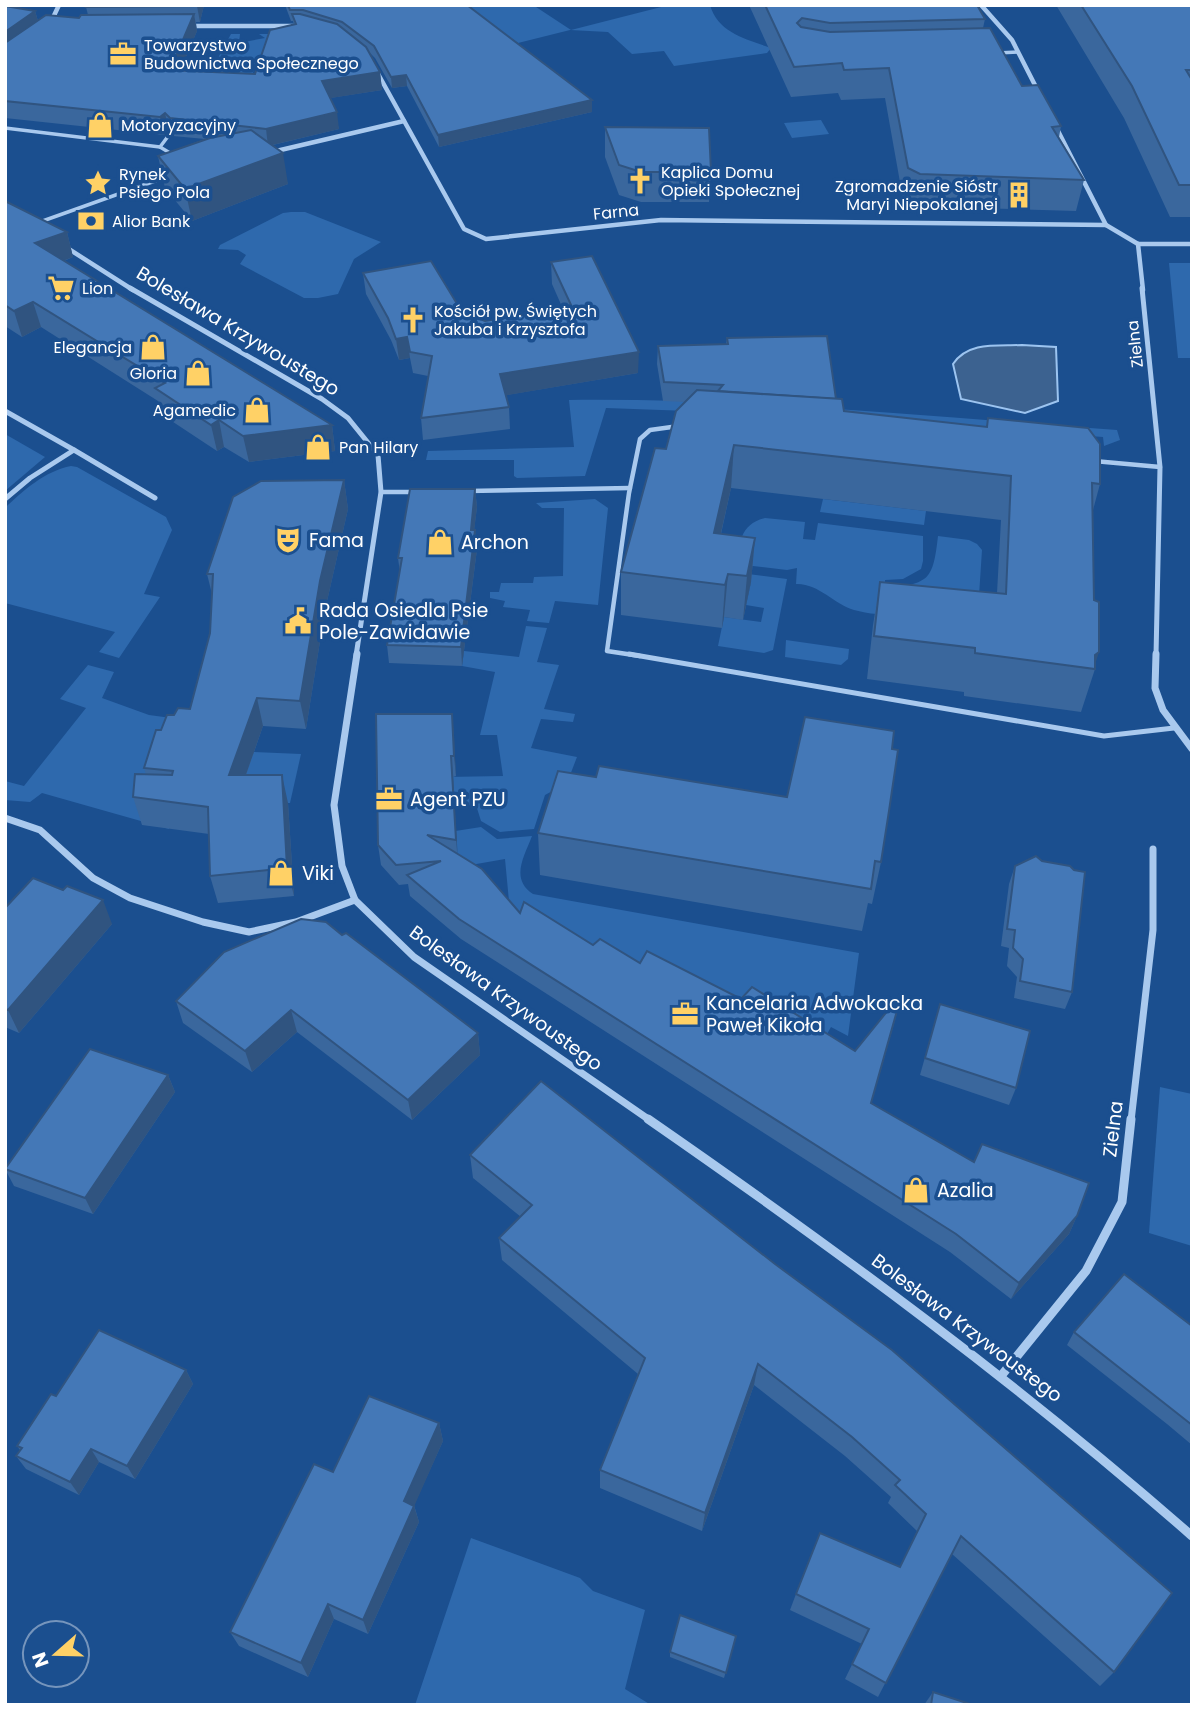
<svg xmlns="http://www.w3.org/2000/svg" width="1197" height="1710" viewBox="0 0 1197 1710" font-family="Poppins,sans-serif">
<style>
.green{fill:#2e69ad}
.water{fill:#3c6290;stroke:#9cc4f0;stroke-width:2}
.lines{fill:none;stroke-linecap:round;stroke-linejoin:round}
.service-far2{stroke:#a9c9ee;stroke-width:3.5}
.service-far1{stroke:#a9c9ee;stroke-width:4.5}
.service{stroke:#a9c9ee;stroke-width:5}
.pedestrian{stroke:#a9c9ee;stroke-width:3.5}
.minor-far3{stroke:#a9c9ee;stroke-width:4.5}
.minor-far2{stroke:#a9c9ee;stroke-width:5}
.minor-far1{stroke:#a9c9ee;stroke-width:7}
.minor{stroke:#a9c9ee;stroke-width:9}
.wall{fill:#3a679d}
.shaded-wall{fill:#305480}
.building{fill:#4478b7;stroke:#305480;stroke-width:2}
.labels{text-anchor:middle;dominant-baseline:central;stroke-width:7;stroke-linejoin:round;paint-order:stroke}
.far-poi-label{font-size:16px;fill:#fff;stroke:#1b4f8f;text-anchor:start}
.far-street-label{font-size:16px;fill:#fff;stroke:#1b4f8f}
.street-label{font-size:19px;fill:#fff;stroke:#1b4f8f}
.poi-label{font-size:19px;fill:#fff;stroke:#1b4f8f;text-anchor:start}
</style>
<rect width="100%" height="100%" fill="#1b4f8f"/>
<!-- green -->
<g class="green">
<path d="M 440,5 L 533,5 L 571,30 L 669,5 L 710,5 C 718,33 746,39 771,48 L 767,53 L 674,66 L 664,51 L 632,54 L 608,32 L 570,30 L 518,43 L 469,8 Z"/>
<polygon points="231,34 240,34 239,43 265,38 259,34 302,34 294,63 255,67 240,107 193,104"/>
<polygon points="821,120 829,134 792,138 784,123"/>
<polygon points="291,212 305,212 381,242 354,259 338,294 318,298 304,298 240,264 246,255 238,250 218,249 220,245 283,213"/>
<polygon points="1169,263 1192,263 1192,358 1178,358"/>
<path d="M 569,400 C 752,398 935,417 1117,430 L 1120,440 L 1104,446 L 1103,437 L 825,416 L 606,408 L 585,476 L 517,478 L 514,476 L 514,460 L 426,460 L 428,451 L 574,447 Z"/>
<polygon points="5,434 45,457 5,491"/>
<path d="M 71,466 L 77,467 L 166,517 L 172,530 L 144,594 L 160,597 L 119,658 L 99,652 L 115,632 L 5,603 L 5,508 C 24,490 45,471 71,466 Z"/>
<polygon points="595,499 608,508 598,605 555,601 549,623 527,621 530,610 503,607 505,601 490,598 490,592 499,592 501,583 533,583 534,577 563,576 564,508 542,508 536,503"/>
<polygon points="823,499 926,511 924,525 820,512"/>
<path d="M 765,518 L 805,522 L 803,539 L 815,540 L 818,523 L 923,536 L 923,561 L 921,569 L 903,579 L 885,580 L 885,587 C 930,585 933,579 938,536 L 969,540 L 977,544 L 982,550 L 978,611 C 941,613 890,620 854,610 C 834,604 818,583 796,584 L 797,568 L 787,570 L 735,564 C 740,543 740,524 765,518 Z"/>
<polygon points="724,571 787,579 773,650 764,653 718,646 724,617 761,622 764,608 746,605 751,582"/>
<polygon points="526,626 547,628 537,662 559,665 544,709 575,714 573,722 541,719 531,748 577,757 567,783 545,795 534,829 500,832 481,821 476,805 447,806 446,777 503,776 497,735 480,735 495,672 462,666 464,651 519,657"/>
<polygon points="786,640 849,649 848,659 841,665 785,657"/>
<polygon points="88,665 114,672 102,698 149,715 201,722 164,758 159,773 169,829 42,793 30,802 5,800 5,781 24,786 86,708 60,699"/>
<polygon points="254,752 301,754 290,803 229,802"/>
<path d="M 481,827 L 497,839 L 532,836 C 524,857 510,879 533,894 L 859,953 L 848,1036 L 831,1027 L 818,1050 L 739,1018 L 510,912 L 505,859 L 465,866 L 455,854 L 449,832 Z"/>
<polygon points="1160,1087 1192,1094 1192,1246 1149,1233"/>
<polygon points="471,1538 580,1578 593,1591 645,1610 625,1689 651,1705 415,1705"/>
</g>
<!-- water -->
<path class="water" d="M 1022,345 L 1056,347 L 1058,401 L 1025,413 L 961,399 L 953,364 C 968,341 998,346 1022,345 Z"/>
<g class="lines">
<!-- service-far2 -->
<polyline class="service-far2" points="997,53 1018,52"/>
<!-- service-far1 -->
<g class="service-far1">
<polyline points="1094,461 1160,467"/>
<polyline points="468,491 630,488"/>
<polyline points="381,492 417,492"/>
<polyline points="640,656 607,651 629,493 640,439 650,430 679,426"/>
</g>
<!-- service -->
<polyline class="service" points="629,654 1104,736 1174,728"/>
<!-- pedestrian -->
<g class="pedestrian">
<polyline points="5,128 160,147 175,156"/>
<polyline points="160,147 169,135"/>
<polyline points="37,223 169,176"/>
</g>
<!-- minor-far3 -->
<g class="minor-far3">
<polyline points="981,5 1012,40 1038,91"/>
<polyline points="50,24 59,5"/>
<polyline points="188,26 295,26"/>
<polyline points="377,72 464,229 486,239 661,220 1106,225"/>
<polyline points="1056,127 1106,225 1138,244"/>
<polyline points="272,152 404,121"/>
<polyline points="1138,244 1143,290"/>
<polyline points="1138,244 1192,244"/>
<polyline points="64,246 133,290"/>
</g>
<!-- minor-far2 -->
<g class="minor-far2">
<polyline points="130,288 322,399 348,418 378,455 381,492 356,656"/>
<polyline points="1142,288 1160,467 1156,656"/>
<polyline points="5,411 74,450 30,478 5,499"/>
<polyline points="74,450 155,498"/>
</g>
<!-- minor-far1 -->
<g class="minor-far1">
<polyline points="357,654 334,805 342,866 355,900 414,957 651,1121"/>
<polyline points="1156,654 1155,688 1163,710 1192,749"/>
<polyline points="5,818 40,830 93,878 130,898 203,922 249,932 296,922 355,900"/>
<polyline points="1131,1121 1153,930 1153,849"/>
</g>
<!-- minor -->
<g class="minor">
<path d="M 648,1119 C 837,1250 1019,1384 1192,1536"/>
<polyline points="1001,1376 1086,1271 1122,1202 1131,1119"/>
</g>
</g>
<!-- wall -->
<g class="wall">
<polygon points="204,5 200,22 196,22 197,31 180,71 255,74 294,25 293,21 291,21 285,5 467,5 592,112 439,147 407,86 392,88 375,58 370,53 380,72 382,90 330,98 339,129 273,145 288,184 192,221 165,188 158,156 205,139 173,136 169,131 164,135 5,118 5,6 35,11 38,21 79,18 88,15 86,7"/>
<polygon points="749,5 977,5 985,19 983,28 1022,86 1061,126 1059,137 1084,180 1076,211 915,206 903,199 885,98 841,100 838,93 791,97"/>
<polygon points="1056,5 1192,5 1192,217 1170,217 1124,118"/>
<polygon points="605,127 711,172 709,202 641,202 619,195 605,157"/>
<polygon points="5,201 67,232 73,257 64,261 332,425 335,451 249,462 224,447 217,451 161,414 158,401 41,327 22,337 5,326"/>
<polygon points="551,262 638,373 506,395 509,407 510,429 423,440 421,418 428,376 413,373 410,358 399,360 391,340 366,294 363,273 485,321 563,309 552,284"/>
<polygon points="727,338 836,399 844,411 986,427 988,418 1100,484 1093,510 1095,669 1081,712 964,696 964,692 867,679 873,625 880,582 997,593 1001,520 731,488 721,534 755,538 751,582 743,620 724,617 722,628 621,615 621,572 685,402 663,401 657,364 658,346 726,344"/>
<polygon points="344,480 348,509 325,610 306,729 263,726 246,775 288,803 294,896 218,903 210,876 209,834 142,825 133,797 146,775 144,768 161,730 174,715 190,709 210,633 212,594 207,574"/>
<polygon points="475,489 477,507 474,530 475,530 477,549 462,666 389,663 387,645 400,573 398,558"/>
<polygon points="452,714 456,776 453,777 457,854 520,913 593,945 640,963 741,999 855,1051 897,1013 871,1104 974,1162 1077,1216 1069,1234 1011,1299 950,1252 461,939 410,896 408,884 399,885 381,865 378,845"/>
<polygon points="892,749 881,862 872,904 868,903 862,931 540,875 538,833 596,777 787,797"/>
<polygon points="1015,866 1072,992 1065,1009 1014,998 1017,977 1007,966 1009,948 1001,946 1009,884"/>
<polygon points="5,908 112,924 19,1033 5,1027"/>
<polygon points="342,935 478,1033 480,1055 412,1120 297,1032 252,1072 183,1023 176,1001"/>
<polygon points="940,1004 1016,1088 1009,1105 920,1075"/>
<polygon points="168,1075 175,1092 93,1214 14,1186 5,1169"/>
<polygon points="541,1081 1114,1672 1100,1686 952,1554 878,1697 845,1679 862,1644 790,1610 796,1594 900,1567 917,1531 888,1503 891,1497 845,1456 754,1385 702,1531 600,1488 600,1470 638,1374 502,1260 499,1238 521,1217 473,1178 470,1155"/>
<polygon points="1192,1326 1192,1445 1167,1424 1067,1345 1074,1332"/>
<polygon points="186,1370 193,1384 135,1479 99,1462 79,1495 26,1469 16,1456 20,1450 17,1446 56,1396"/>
<polygon points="439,1423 443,1441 414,1505 419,1522 368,1634 334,1619 308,1677 239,1646 230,1632 333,1472"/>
<polygon points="736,1636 724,1678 670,1657 670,1652"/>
<polygon points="933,1692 973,1705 924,1705"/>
</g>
<!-- shaded-wall -->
<g class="shaded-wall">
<polygon points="198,5 204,5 200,22 197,6"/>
<polygon points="35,11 40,28 5,53 5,32"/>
<polygon points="194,14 197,31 173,88 170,70"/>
<polygon points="380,72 382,90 325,99 322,81"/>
<polygon points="406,75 407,86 392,88 391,77"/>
<polygon points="592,100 592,112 439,147 438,135"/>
<polygon points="337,112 339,129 268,146 266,129"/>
<polygon points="165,113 169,131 164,135 160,117"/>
<polygon points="283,153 288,184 192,221 185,189"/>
<polygon points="67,232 73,257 42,269 35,243"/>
<polygon points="33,302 41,327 22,337 14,311"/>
<polygon points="407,337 410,358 399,360 396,339"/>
<polygon points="639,352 638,373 502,396 500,374"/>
<polygon points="219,420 224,447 217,451 211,425"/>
<polygon points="332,425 335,451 249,462 243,436"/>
<polygon points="734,445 731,488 711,577 714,533"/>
<polygon points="344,480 348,509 325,610 306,729 300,701 320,581"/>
<polygon points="475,489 477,507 472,549 471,530"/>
<polygon points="475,530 477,549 462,666 461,647"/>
<polygon points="755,538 751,582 743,620 747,576"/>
<polygon points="728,574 724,617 722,628 725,585"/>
<polygon points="1099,652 1094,668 1095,655"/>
<polygon points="257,698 263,726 236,803 229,775"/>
<polygon points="452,714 454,734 456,776 454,756"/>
<polygon points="451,756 453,777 458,861 456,840"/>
<polygon points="282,775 288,803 294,896 287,868"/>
<polygon points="103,900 112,924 19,1033 8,1010"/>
<polygon points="291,1010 297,1032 252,1072 245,1051"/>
<polygon points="478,1033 480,1055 412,1120 408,1100"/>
<polygon points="168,1075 175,1092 93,1214 85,1198"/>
<polygon points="1077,1216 1069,1234 1011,1299 1019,1283"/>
<polygon points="758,1364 754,1385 702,1531 705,1513"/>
<polygon points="186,1370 193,1384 135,1479 127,1466"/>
<polygon points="439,1423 443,1441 409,1518 404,1501"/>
<polygon points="91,1449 99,1462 79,1495 70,1482"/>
<polygon points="414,1506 419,1522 368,1634 363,1620"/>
<polygon points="328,1604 334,1619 308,1677 301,1663"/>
</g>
<!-- building -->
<g class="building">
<polygon points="87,5 198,5 197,6 86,7"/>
<polygon points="288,5 467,5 592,100 438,135 406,75 391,77 374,46 342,22 303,10 290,10"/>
<polygon points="765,5 977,5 985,19 830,23 802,18 797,23 801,27 830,32 990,28 1022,86 1038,85 1061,126 1052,127 1084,180 920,174 908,168 889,68 844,70 842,63 794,67"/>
<polygon points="1081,5 1192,5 1192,70 1186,70 1192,80 1192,185 1179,185 1132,86"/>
<polygon points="5,6 35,11 5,32"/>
<polygon points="194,14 170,70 255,74 270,30 296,24 292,14 300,14 337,24 366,47 380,72 322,81 337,112 266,129 170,118 165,113 160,117 5,101 5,43 46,15 79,18 81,15"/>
<polygon points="605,127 709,128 711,172 641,172 619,165"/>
<polygon points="251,130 283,153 185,189 158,156 210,138"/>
<polygon points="5,201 67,232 35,243 332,425 243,436 219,420 211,425 155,388 165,383 33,302 14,311 5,305"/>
<polygon points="592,256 639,352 500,374 509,407 421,418 432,356 410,352 407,337 396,339 388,318 363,273 431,261 462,312 485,321 572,307 551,262"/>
<polygon points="827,336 836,399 718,391 723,385 664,382 658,346 728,344 727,338"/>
<polygon points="697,390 842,399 844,411 987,427 988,418 1088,428 1100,444 1100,484 1092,483 1094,600 1099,602 1099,652 1095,655 1095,669 975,653 975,648 874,636 880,582 1006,594 1011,476 734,445 714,533 755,538 747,576 728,574 725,585 621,572 655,448 666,449 676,411"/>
<polygon points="344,480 320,581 300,701 257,698 229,775 282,775 287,868 210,876 208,807 133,797 135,774 172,775 173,771 144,768 156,730 161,730 167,715 174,715 178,708 190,709 210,633 213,574 207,574 233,497 261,481"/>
<polygon points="410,489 475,489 471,530 475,530 461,647 387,645 402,558 398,558"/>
<polygon points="376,714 452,714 454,756 451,756 456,840 427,835 482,869 520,913 524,902 593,945 600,939 640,963 647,951 741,999 752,987 855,1051 902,993 871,1103 974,1162 982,1144 1089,1183 1077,1216 1019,1283 956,1234 459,919 407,875 441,861 396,865 378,845"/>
<polygon points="805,717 894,731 892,749 898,750 889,811 881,862 875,861 871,889 538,833 558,771 596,777 599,766 787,797"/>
<polygon points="1036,856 1042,861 1070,866 1074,870 1085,872 1072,992 1020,981 1023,959 1013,948 1015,930 1007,929 1015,866"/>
<polygon points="33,878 63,890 67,886 103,900 8,1010 5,1009 5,908"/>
<polygon points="301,919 326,922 342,935 346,933 478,1033 408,1100 291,1010 245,1051 176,1001 224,952"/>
<polygon points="940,1004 1030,1031 1016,1088 925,1058"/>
<polygon points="90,1049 168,1075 85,1198 5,1169"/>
<polygon points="541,1081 775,1264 892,1350 1172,1593 1114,1672 961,1536 886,1683 852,1664 869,1629 796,1594 820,1533 900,1567 926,1514 895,1485 900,1480 852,1437 758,1364 705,1513 600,1470 645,1358 499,1238 532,1205 470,1155"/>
<polygon points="1124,1274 1192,1326 1192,1425 1074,1332"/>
<polygon points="99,1330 186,1370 127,1466 91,1449 70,1482 16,1456 22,1448 17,1446 51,1394 56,1396"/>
<polygon points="369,1396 439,1423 404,1501 414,1506 363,1620 328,1604 301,1663 230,1632 314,1464 333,1472"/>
<polygon points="680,1615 736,1636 726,1673 670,1652"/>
<polygon points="933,1692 973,1705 931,1705"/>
</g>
<!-- icons -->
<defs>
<g id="office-bare" transform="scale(2.1)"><path d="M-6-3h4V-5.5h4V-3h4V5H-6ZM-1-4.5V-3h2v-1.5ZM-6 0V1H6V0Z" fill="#ffd166" stroke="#1b4f8f" stroke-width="2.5" paint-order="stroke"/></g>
<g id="shop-bare" transform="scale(2.1)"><path d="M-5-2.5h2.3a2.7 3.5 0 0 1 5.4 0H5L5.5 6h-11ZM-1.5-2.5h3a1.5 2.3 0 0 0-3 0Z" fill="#ffd166" stroke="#1b4f8f" stroke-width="2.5" paint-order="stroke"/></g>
<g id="church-bare" transform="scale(2.1)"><path d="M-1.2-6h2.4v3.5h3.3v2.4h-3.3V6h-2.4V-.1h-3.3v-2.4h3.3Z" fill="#ffd166" stroke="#1b4f8f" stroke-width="2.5" paint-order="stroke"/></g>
<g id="sight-bare" transform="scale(2.1)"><path d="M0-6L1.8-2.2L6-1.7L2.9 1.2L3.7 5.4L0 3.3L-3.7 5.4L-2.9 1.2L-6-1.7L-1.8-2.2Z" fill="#ffd166" stroke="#1b4f8f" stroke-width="2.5" paint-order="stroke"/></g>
<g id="building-bare" transform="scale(2.1)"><path d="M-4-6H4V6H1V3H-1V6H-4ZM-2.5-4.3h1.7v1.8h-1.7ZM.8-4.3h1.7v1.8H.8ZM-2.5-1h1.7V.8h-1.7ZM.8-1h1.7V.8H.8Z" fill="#ffd166" stroke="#1b4f8f" stroke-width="2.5" paint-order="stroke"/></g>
<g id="bank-bare" transform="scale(2.1)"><path d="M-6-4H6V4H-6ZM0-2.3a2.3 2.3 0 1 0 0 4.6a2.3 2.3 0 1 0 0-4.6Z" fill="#ffd166" stroke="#1b4f8f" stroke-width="2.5" paint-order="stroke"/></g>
<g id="supermarket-bare" transform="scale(2.1)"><path d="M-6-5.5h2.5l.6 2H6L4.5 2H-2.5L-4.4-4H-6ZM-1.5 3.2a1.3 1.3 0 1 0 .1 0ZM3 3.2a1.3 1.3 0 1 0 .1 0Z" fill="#ffd166" stroke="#1b4f8f" stroke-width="2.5" paint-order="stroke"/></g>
<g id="theatre-bare" transform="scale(2.1)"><path d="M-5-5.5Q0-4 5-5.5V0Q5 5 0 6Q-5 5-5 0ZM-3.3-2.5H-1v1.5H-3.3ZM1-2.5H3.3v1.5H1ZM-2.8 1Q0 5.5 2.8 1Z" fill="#ffd166" stroke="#1b4f8f" stroke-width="2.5" paint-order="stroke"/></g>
<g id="civic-bare" transform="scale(2.1)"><path d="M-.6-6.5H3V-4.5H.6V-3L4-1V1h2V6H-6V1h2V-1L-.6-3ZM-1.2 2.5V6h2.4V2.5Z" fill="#ffd166" stroke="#1b4f8f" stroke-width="2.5" paint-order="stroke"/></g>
</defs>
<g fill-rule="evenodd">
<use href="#office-bare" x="123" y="54"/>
<use href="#shop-bare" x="100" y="125"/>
<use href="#church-bare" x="640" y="181"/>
<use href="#sight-bare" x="98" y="183"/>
<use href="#building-bare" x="1019" y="195"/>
<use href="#bank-bare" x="91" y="221"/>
<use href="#supermarket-bare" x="61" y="288"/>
<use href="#church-bare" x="413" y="320"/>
<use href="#shop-bare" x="153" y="347"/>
<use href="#shop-bare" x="198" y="373"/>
<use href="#shop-bare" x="257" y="410"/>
<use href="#shop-bare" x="318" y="447"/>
<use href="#theatre-bare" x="288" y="540"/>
<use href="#shop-bare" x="440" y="542"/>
<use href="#civic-bare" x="298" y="621"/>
<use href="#office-bare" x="389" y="799"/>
<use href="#shop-bare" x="281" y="873"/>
<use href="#office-bare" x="685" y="1014"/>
<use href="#shop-bare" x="916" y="1190"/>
</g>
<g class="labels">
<!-- far-poi labels -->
<g class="far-poi-label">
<text x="144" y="45">Towarzystwo<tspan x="144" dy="18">Budownictwa Społecznego</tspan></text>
<text x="121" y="125">Motoryzacyjny</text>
<text x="661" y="172">Kaplica Domu<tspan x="661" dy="18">Opieki Społecznej</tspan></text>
<text x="119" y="174">Rynek<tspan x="119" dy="18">Psiego Pola</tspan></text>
<text x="998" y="186" text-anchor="end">Zgromadzenie Sióstr<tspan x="998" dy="18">Maryi Niepokalanej</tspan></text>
<text x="112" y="221">Alior Bank</text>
<text x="82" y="288">Lion</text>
<text x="434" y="311">Kościół pw. Świętych<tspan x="434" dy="18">Jakuba i Krzysztofa</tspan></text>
<text x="132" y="347" text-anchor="end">Elegancja</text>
<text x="177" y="373" text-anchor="end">Gloria</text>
<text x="236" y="410" text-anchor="end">Agamedic</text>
<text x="339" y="447">Pan Hilary</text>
</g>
<!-- far-street labels -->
<g class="far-street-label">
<text transform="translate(616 212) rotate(-6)">Farna</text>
<text transform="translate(1135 344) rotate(-96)">Zielna</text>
</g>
<!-- street labels -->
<g class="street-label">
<text transform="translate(238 331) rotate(31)">Bolesława Krzywoustego</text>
<text transform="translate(506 998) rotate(36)">Bolesława Krzywoustego</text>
<text transform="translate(1113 1129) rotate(-83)">Zielna</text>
<text transform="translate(967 1328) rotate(37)">Bolesława Krzywoustego</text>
</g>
<!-- poi labels -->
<g class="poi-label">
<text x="309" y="540">Fama</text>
<text x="461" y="542">Archon</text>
<text x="319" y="610">Rada Osiedla Psie<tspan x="319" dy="22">Pole-Zawidawie</tspan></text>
<text x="410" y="799">Agent PZU</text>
<text x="302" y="873">Viki</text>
<text x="706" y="1003">Kancelaria Adwokacka<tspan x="706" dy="22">Paweł Kikoła</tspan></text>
<text x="937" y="1190">Azalia</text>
</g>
</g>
<!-- border -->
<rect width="1197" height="1710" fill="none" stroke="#ffffff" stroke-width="14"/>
<!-- north arrow -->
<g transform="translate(56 1654) rotate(250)"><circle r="33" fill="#1b4f8f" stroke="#7695bc" stroke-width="2"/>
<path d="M0-5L12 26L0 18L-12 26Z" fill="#ffd166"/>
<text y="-10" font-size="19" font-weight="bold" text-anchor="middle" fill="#ffffff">N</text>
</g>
</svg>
